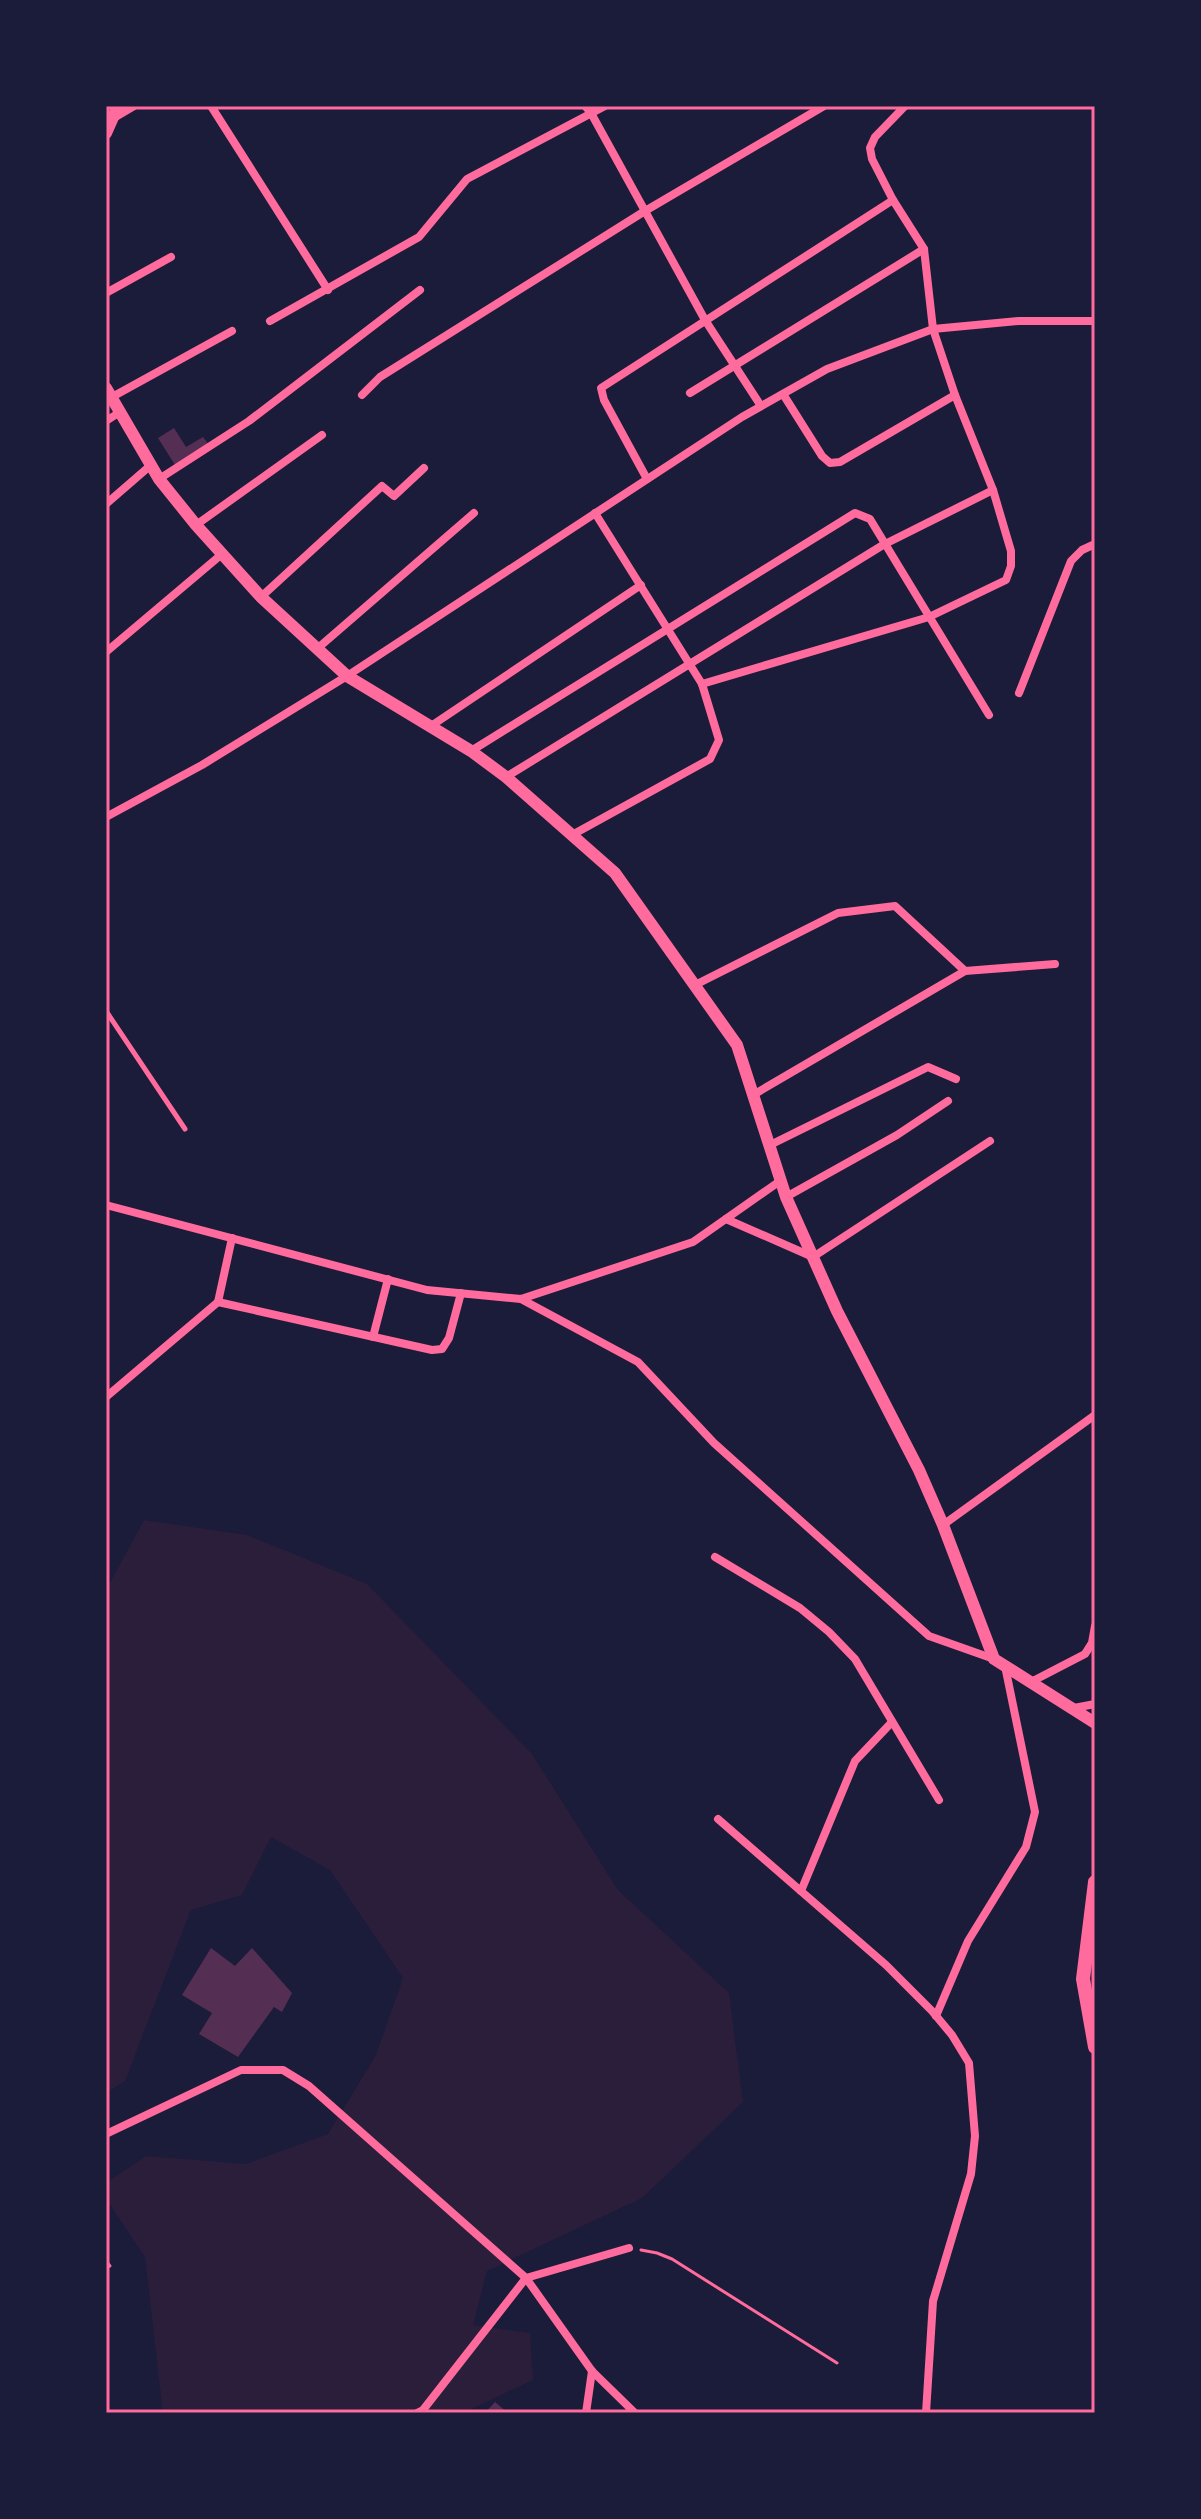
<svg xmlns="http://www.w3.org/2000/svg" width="1201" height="2519" viewBox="0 0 1201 2519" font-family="'Golos Text',sans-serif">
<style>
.green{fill:#2a1e3b}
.building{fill:#542f53}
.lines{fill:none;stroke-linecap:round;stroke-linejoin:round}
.path{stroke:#ff6b9d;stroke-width:3}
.service{stroke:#ff6b9d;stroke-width:5}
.minor{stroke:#ff6b9d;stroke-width:8}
.tertiary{stroke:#ff6b9d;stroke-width:12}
.secondary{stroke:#ff6b9d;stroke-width:14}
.neatline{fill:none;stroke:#ff6b9d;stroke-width:3}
</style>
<rect width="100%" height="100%" fill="#1b1b3a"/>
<!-- green -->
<polygon class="green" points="144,1520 247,1535 367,1584 532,1754 618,1890 729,1993 743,2102 642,2198 487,2271 473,2325 530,2333 533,2380 463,2413 163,2413 145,2257 106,2199 106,2183 146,2156 246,2164 328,2134 376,2055 403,1978 330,1870 271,1837 242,1895 191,1910 125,2081 106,2093 106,1590"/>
<!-- building -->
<g class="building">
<polygon points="174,428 186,447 203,437 209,445 175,465 158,438"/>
<polygon points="211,1948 235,1966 252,1948 292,1993 282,2012 274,2007 238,2057 199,2034 212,2013 182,1995"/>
<polygon points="495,2402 508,2413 485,2413"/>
</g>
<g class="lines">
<!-- path -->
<g class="path">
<polyline points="641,2250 657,2253 672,2259 837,2363"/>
<polyline points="106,2261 110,2266 106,2268"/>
</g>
<!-- service -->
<polyline class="service" points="106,1011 185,1129"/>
<!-- minor -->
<g class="minor">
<polyline points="211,106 328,290"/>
<polyline points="585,106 591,113 705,320 761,406"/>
<polyline points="112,119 134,106"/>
<polyline points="106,293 171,257"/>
<polyline points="270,321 419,237 467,179 605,106"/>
<polyline points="690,393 924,249"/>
<polyline points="783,394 822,456 830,463 840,462 955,395"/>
<polyline points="362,395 380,377 645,211 824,106"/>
<polyline points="112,397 232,331"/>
<polyline points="106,421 120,412"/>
<polyline points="159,479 249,421 420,290"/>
<polyline points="647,479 604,400 601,388 893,200"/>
<polyline points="106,504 151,465"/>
<polyline points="196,525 322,435"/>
<polyline points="261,597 382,486 394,496 424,468"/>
<polyline points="318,648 474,513"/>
<polyline points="106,652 222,554"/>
<polyline points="702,684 929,617 1006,580 1011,566 1011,551 993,490 955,395 933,329 924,249 893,200 872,159 870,148 875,137 905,106"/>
<polyline points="1019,693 1071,561 1082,550 1095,544"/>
<polyline points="431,726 641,585"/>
<polyline points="471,751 855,513 870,519 989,715"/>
<polyline points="506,777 883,545 993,490"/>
<polyline points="106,817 202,765 347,676 742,417 827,369 933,329 1019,321 1095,321"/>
<polyline points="572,835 710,759 719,740 702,684 595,513"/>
<polyline points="695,985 838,913 895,906 965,971 1055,964"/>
<polyline points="753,1095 965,971"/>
<polyline points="768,1146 928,1067 956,1079"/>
<polyline points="786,1197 897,1135 948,1101"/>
<polyline points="106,1205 427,1290 521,1299 693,1242 780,1181"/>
<polyline points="726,1219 813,1257 990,1141"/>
<polyline points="521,1299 638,1362 714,1443 929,1636 994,1659"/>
<polyline points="218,1302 432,1350 442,1349 449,1338 461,1293"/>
<polyline points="373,1337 388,1279"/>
<polyline points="106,1397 218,1302 232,1238"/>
<polyline points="943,1525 1095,1415"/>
<polyline points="715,1557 800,1608 829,1632 855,1659 939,1800"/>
<polyline points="1029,1683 1085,1654 1092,1643 1095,1626"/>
<polyline points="1074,1708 1095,1704"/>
<polyline points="718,1819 886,1965 932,2011 952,2035 969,2063 975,2136 971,2174 933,2301 926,2413"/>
<polyline points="801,1891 855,1761 892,1722"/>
<polyline points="936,2016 968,1941 1026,1847 1035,1812 1005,1666"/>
<polyline points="106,2134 241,2070 283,2070 309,2086 526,2278 629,2248"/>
<polyline points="417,2413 423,2410 526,2278 592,2371 635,2413"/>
<polyline points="586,2413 592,2371"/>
</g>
<!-- tertiary -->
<g class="tertiary">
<polyline points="106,133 118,106"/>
<polyline points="106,388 159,479 196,525 261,597 347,676 471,751 506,777 615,873 737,1045 786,1197 837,1311 919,1470 943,1525 994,1659 1095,1723"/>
</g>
<!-- secondary -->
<polyline class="secondary" points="1095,1882 1083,1979 1095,2047"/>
</g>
<!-- border -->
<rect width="1201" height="2519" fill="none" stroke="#1b1b3a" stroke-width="216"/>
<rect x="108" y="108" width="985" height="2303" class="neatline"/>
</svg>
